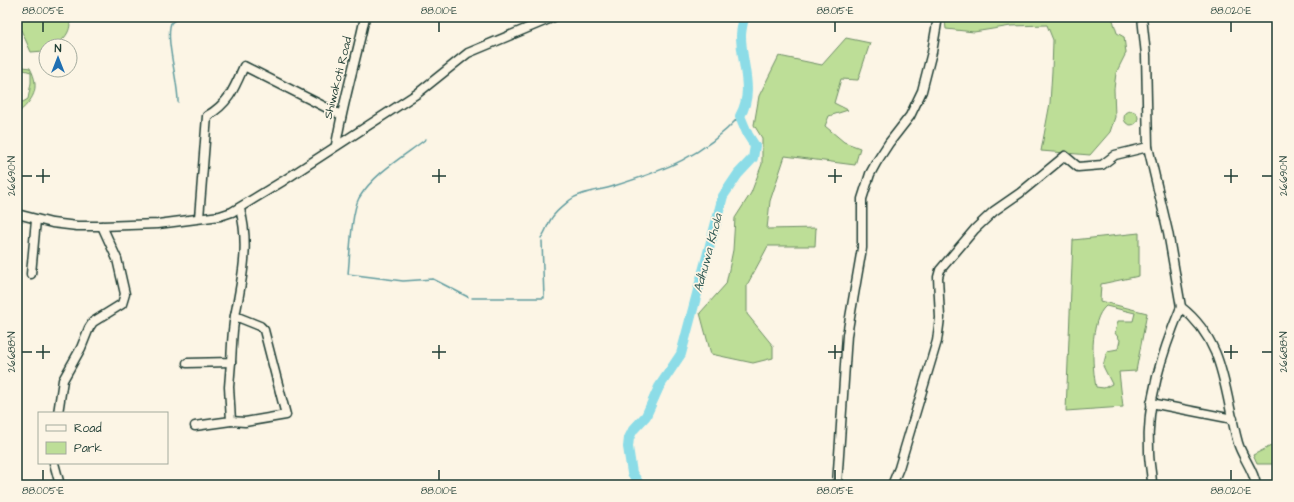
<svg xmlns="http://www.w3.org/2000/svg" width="1294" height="502" viewBox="0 0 1294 502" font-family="'Architects Daughter',sans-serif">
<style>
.green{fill:#bdde97;stroke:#6e8e66;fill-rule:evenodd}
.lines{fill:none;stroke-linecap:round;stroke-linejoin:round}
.stream{stroke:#609c9f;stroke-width:1.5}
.river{stroke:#8cdce7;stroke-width:10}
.minor-casing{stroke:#1f3d34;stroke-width:11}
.minor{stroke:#fcf5e5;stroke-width:8}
.ticks{fill:none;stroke:#1f3d34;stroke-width:1.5}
.labels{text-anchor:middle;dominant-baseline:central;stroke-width:3.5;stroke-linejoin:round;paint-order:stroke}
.street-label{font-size:12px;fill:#1f3d34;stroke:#fcf5e5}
.water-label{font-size:13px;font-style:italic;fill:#355d58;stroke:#fcf5e5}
.neatline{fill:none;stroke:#1f3d34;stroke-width:1.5}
.ticks-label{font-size:10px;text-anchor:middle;fill:#1f3d34}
</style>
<rect width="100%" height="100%" fill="#fcf5e5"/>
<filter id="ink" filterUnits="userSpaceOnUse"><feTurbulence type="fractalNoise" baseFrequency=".025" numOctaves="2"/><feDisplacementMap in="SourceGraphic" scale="8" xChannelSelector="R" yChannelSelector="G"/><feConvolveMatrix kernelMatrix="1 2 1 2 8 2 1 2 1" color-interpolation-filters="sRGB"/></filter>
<g filter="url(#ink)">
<!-- green -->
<g class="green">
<path d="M 17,17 L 64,17 L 70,21 C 71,35 59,46 46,46 L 44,51 L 31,52 L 17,21 Z"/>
<polygon points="968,17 1112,17 1117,33 1124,37 1126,53 1116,73 1114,89 1115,117 1110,132 1090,155 1041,151 1050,103 1052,71 1053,40 1047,25 1011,26 974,32 946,29 945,21"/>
<polygon points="846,38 870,43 858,80 841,79 834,103 848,110 829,116 825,126 844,142 860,148 855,165 785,156 770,201 767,229 816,228 815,246 768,246 747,285 747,314 773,346 773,358 753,363 711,354 700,313 726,284 733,250 735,218 751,193 762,164 762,138 754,125 759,96 779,56 822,65"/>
<path d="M 17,66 L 30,68 C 41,89 33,100 17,114 L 17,99 L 23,102 L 28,99 L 31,83 L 31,72 L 24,70 L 20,72 L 17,84 Z"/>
<circle cx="1131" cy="118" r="7"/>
<path d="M 1139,233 L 1139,276 L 1101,284 L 1100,301 L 1147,313 L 1136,371 L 1119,372 L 1123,407 L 1066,411 L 1073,240 ZM 1106,306 L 1135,313 L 1133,321 L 1118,321 L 1115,333 L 1120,340 L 1118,349 L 1107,351 L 1103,366 L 1112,384 L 1104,388 L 1096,387 C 1092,367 1089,320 1106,306 Z"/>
<polygon points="1277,443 1277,464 1257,464 1253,455"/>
</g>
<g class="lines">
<!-- stream -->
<g class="stream">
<path d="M 178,102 C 178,80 165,39 171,23 L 179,17"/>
<path d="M 426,139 C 404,156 374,173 359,198 C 351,213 350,256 348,274 L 403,281 L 433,279 L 468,297"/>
<path d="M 541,238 C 546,232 547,225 551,219 C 555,212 564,205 570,200 C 582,191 600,191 614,186 C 665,170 702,157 740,116"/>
<polyline points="472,298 544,298 542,241"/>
</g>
<!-- river -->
<path class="river" d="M 640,485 L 632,473 L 628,447 L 629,438 L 633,430 L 646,416 L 659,387 L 681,354 L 723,196 L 738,174 L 753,158 L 755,146 L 748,135 L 740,116 C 755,91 741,63 741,36 C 741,30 743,23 744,17"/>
<!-- minor casing -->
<g class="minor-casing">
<g id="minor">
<path d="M 1142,17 L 1146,55 L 1148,147 L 1168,232 L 1181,307 C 1226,342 1224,393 1238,443 C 1242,457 1254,470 1256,485"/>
<path d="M 336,145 C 343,102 356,60 365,17"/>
<polyline points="17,214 52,223 77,226 102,226 158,224 220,216 232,212 283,181 418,93 468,53 554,17"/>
<path d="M 199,218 L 207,116 C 229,103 234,89 244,66 L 341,115"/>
<polyline points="31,274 36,220"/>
<path d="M 187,363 L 231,362 C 232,347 232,331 235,316 C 242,279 250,245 240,209"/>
<polyline points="1151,403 1233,419"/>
<polyline points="58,413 63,380 81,348 89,328 93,322 122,304 125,294 117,259 102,226"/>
<polyline points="231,421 245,422 286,415 264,330 260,326 235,316"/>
<polyline points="195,426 231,421 229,387 231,362"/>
<polyline points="54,463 60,485"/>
<polyline points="837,485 847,335 862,248 862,199 870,174 876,163 889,143 910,116 922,91 932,52 938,17"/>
<polyline points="892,485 899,468 937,341 940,318 938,277 940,270 975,229 994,211 1020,193 1065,156 1078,167 1102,165 1115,155 1148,147"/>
<path d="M 1152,485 C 1152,474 1149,463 1149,452 C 1146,401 1162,353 1181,307"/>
</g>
</g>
<!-- minor -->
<use href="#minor" class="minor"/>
</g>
</g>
<!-- ticks -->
<path class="ticks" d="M 43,22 L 43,32M 439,22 L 439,32M 835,22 L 835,32M 1231,22 L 1231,32M 43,169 L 43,183M 439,169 L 439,183M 835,169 L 835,183M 1231,169 L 1231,183M 22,176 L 32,176M 36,176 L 50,176M 432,176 L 446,176M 828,176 L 842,176M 1224,176 L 1238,176M 1262,176 L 1272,176M 43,345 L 43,359M 439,345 L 439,359M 835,345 L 835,359M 1231,345 L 1231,359M 22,352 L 32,352M 36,352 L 50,352M 432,352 L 446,352M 828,352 L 842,352M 1224,352 L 1238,352M 1262,352 L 1272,352M 43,470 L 43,480M 439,470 L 439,480M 835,470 L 835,480M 1231,470 L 1231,480"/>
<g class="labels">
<!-- street labels -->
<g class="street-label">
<text transform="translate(338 78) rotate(-76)">Shiwakoti Road</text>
</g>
<!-- water labels -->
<g class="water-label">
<text transform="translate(708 253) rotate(-75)">Adhuwa Khola</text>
</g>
</g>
<!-- margin -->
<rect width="1294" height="502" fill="none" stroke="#fcf5e5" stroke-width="44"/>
<!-- legend -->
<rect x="38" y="412" width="130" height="52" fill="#fcf5e5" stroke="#a4ab9e"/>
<rect x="46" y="425" width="20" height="6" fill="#fcf5e5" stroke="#a4ab9e"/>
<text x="74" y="432" font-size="12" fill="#1f3d34">Road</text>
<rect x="46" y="442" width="20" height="12" fill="#bdde97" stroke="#a4ab9e"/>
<text x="74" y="452" font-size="12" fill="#1f3d34">Park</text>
<!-- north arrow -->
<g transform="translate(58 58)"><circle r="19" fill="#fcf5e5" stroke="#a4ab9e"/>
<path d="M0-3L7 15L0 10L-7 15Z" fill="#1f6fb2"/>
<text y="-6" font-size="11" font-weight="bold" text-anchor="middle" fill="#1f3d34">N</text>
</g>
<rect x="22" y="22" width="1250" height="458" class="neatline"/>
<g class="ticks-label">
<text x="43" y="14">88.005°E</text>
<text x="439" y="14">88.010°E</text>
<text x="835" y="14">88.015°E</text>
<text x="1231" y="14">88.020°E</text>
<text transform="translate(11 176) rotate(-90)" y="4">26.690°N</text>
<text transform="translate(1283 176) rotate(-90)" y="4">26.690°N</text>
<text transform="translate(11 352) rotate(-90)" y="4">26.688°N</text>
<text transform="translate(1283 352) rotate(-90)" y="4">26.688°N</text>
<text x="43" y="494">88.005°E</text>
<text x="439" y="494">88.010°E</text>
<text x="835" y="494">88.015°E</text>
<text x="1231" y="494">88.020°E</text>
</g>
</svg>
